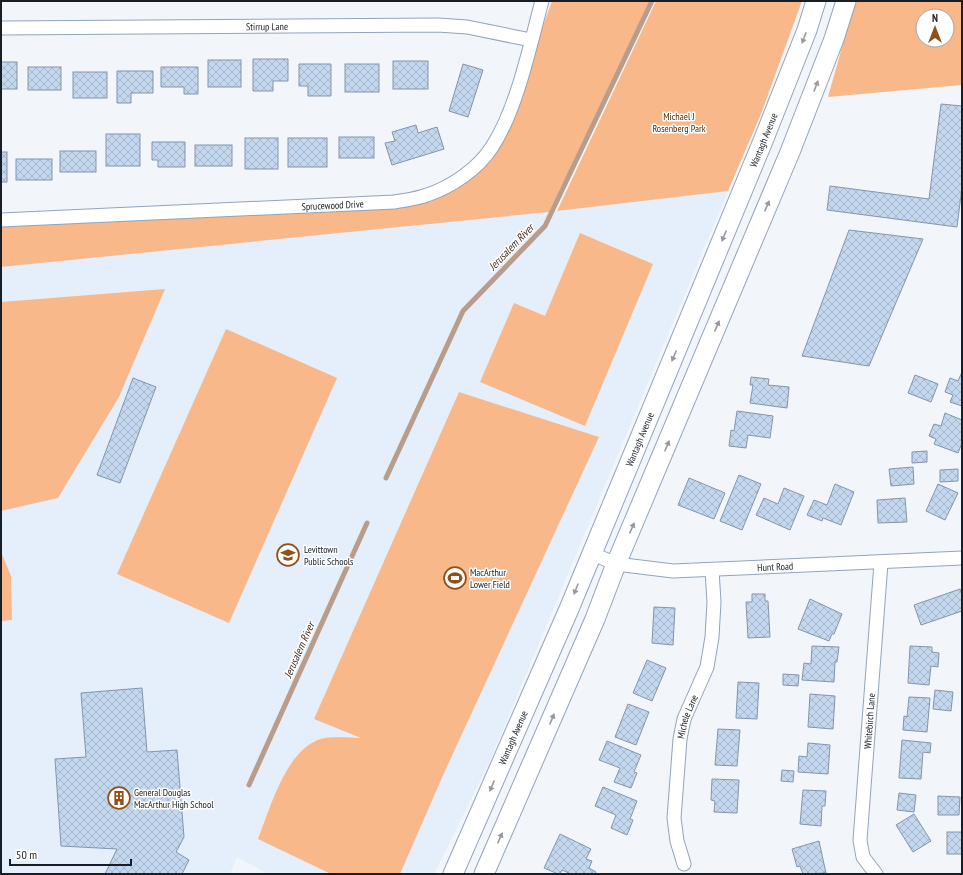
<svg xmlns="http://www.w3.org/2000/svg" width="963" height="875" viewBox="0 0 963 875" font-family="'PT Sans Narrow',sans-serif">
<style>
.built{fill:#e4effb}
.green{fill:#f8b88a;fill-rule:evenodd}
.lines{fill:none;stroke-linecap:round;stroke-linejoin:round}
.stream{stroke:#b99c89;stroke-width:5}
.building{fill:url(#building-cross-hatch);stroke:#8295ab}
.street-casing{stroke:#91a4ba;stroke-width:15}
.secondary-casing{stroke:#91a4ba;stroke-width:21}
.street{stroke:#fff;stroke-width:13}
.secondary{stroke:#fff;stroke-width:19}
.oneway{fill:#979a9d}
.labels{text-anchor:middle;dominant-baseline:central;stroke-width:3;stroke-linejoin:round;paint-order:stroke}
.street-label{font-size:10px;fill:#171e26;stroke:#fff}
.park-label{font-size:10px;fill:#562a01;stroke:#fff}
.poi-label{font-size:10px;fill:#171e26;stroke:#fff;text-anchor:start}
.water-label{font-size:11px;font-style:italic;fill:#452913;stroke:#fff}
</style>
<defs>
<pattern id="building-cross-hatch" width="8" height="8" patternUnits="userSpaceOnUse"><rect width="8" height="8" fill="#c3d7ee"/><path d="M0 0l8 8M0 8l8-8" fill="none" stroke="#a7b8cc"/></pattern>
</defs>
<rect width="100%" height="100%" fill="#f2f6fb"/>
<!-- built -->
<polygon class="built" points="728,191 489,763 434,874 268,874 237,857 230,874 1,874 1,267 557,211"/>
<!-- green -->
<g class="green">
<polygon points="552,1 650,1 549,212 1,267 1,222 396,204 476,167 510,116"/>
<polygon points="656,1 802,1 761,114 728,191 557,211"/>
<path d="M 855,1 L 962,1 L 962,85 L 828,97 ZM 923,16 L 947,16 L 947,40 L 923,40 Z"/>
<polygon points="580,233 653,264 585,426 480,382 514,303 545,316"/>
<polygon points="165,289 119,397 58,498 1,511 1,302"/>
<polygon points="226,329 337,378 229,623 117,574"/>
<path d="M 459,392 L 599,437 L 444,773 L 400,874 L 331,874 L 258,839 C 270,809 286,749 321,739 C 334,736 348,738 361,738 L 314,719 Z"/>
<polygon points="1,552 11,576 12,620 1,621"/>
</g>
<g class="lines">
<!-- stream -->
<g class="stream">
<polyline points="386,478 463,311 545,226 652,1"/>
<polyline points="249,785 367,523"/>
</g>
</g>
<!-- building -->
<g class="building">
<polygon points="253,59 288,59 288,81 273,81 273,91 253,91"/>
<rect x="208" y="60" width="33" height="27"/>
<rect x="393" y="61" width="35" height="28"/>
<rect x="1" y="62" width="16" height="27"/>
<polygon points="299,64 331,64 331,96 308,96 308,86 299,86"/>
<rect x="345" y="64" width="34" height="28"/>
<polygon points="463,64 483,70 468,117 449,111"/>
<rect x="28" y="67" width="33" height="23"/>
<polygon points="161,67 198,67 198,94 184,94 184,87 161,87"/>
<polygon points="117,71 153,71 153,93 131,93 131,103 117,103"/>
<rect x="73" y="72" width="34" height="26"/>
<polygon points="941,104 962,106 962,187 957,227 827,210 830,186 929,199"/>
<polygon points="416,125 418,133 437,127 444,149 392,165 385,143 395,141 392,132"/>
<rect x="106" y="134" width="34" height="32"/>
<rect x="339" y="137" width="35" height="21"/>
<rect x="245" y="138" width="33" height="31"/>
<rect x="288" y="138" width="39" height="29"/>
<polygon points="152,142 185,142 185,167 158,167 158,160 152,160"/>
<rect x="195" y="145" width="37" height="21"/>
<rect x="60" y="151" width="36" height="21"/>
<rect x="1" y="152" width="6" height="30"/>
<rect x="16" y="159" width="36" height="21"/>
<polygon points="849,230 923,239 869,366 802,356"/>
<polygon points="962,372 962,406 950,402 953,395 945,392 950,378 958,381"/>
<polygon points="915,375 938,384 931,402 908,393"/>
<polygon points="751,377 769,379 768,385 789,387 787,408 750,403 753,385 750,385"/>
<polygon points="133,378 156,387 120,483 97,475"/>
<polygon points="737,411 773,416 770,438 748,435 746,448 729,446 731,430 734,431"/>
<polygon points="945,413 962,420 962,443 958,453 934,444 936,439 929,436 934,424 941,426"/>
<polygon points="927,451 927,462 912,463 912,452"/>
<polygon points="913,467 914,484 891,486 889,469"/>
<polygon points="958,469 958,481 940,482 940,470"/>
<polygon points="739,475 761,484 742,530 720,521"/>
<polygon points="689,478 725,493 714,519 678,505"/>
<polygon points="835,484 854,492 841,525 823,518 822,521 807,515 814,500 827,505"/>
<polygon points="938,484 958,493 945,520 926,511"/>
<polygon points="784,488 804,496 790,530 756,515 764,498 778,504"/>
<polygon points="905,498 907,522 878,523 877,500"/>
<polygon points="960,589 962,594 962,611 921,625 914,605"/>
<polygon points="752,594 765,594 765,601 768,601 770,637 748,638 746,602 752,602"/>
<polygon points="810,599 842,614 834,634 832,634 829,641 798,629"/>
<polygon points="654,607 675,608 673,645 652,643"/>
<polygon points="812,646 839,647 837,662 835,662 834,682 802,680 804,663 811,664"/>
<polygon points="910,646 932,647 932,652 939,653 938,667 931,666 929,685 908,683"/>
<polygon points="647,660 666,668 652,701 633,693"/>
<polygon points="783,674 799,675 798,686 783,685"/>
<polygon points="738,682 759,683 757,719 736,718"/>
<polygon points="142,688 147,752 177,750 184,837 176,852 189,860 182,874 105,874 117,849 61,846 55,759 86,757 81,693"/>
<polygon points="935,690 953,692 951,711 933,709"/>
<polygon points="810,694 835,696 833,729 808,727"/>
<polygon points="909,697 930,698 927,732 903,730 904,716 907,717"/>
<polygon points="628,704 649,712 636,745 615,737"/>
<polygon points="718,729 740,730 737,766 715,765"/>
<polygon points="902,740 931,743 930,753 923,752 921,779 899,778"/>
<polygon points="607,741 641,755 634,772 637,773 631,788 614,782 620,768 599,760"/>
<polygon points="808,743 830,745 828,774 798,772 799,756 807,757"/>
<polygon points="782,770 794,771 793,782 781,781"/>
<polygon points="712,779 739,780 737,813 714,812 715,801 711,800"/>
<polygon points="603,787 637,801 630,819 633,820 627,835 611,828 616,815 595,806"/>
<polygon points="803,790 826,791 825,806 822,806 821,826 800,824"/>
<polygon points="899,793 916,795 914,812 897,810"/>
<polygon points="938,796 960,797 959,815 938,815"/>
<polygon points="914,814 931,841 913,852 896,825"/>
<rect x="947" y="832" width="15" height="22"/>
<polygon points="560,834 591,849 586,859 592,861 589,868 596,872 595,874 571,874 562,870 560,874 558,874 544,868"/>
<polygon points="819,841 826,873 803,874 800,866 797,867 792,849"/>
</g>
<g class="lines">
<!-- street casing -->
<g class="street-casing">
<g id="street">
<path id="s1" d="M 1,28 L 438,25 L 467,27 L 531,40"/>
<path id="s2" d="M 1,220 L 394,202 C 405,200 417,199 427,195 C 451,187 478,169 492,147 C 517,109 530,45 542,1"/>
<path id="s3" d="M 591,553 L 616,564 L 673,571 L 962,558"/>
<path id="s4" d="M 684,864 L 677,841 L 674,818 L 680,739 L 684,719 L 707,667 L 712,637 L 714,602 L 712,570"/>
<path id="s5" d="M 876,874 L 863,857 L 860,840 L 881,563"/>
</g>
</g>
<!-- secondary casing -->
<g class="secondary-casing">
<g id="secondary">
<path id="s6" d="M 453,874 L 569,609 L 763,141 L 807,30 L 816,1"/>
<polyline points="484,874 595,619 616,564 790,152 834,39 846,1"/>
</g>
</g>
<!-- street -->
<use href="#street" class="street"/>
<!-- secondary -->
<use href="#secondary" class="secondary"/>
</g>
<!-- one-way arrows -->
<defs><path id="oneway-solid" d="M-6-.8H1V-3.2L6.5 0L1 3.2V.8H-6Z"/></defs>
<g class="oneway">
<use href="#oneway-solid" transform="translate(804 38) rotate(111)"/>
<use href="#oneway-solid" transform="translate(816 86) rotate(-69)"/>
<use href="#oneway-solid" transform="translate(767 206) rotate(-67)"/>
<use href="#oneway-solid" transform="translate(724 236) rotate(113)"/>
<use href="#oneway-solid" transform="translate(717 326) rotate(-67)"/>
<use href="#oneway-solid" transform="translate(674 356) rotate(113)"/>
<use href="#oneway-solid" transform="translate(667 446) rotate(-67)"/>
<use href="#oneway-solid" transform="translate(632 528) rotate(-66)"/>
<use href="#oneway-solid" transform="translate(576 589) rotate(112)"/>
<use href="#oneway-solid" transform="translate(552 719) rotate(-67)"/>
<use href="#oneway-solid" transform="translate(492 786) rotate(113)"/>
<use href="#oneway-solid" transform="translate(500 838) rotate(-66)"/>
</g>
<!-- icons -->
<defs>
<g id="school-ring" transform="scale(1.15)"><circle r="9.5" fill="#fff" stroke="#905018" stroke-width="1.5"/><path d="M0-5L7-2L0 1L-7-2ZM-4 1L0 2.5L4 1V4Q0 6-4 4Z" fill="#905018"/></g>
<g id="stadium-ring" transform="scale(1.15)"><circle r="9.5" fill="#fff" stroke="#905018" stroke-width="1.5"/><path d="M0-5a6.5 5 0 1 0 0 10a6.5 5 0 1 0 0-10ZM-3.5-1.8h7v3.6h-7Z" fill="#905018"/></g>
<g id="building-ring" transform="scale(1.15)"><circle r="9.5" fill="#fff" stroke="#905018" stroke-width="1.5"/><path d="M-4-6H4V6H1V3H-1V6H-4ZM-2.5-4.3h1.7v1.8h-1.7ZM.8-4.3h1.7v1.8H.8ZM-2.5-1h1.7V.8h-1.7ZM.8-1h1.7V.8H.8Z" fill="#905018"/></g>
</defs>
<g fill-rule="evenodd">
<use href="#school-ring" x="288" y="555"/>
<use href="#stadium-ring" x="455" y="578"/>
<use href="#building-ring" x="119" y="798"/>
</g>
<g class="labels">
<!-- street labels -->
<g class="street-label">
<text stroke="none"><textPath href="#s1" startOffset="266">Stirrup Lane</textPath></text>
<text stroke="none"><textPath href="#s6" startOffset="797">Wantagh Avenue</textPath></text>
<text stroke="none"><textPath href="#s2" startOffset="332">Sprucewood Drive</textPath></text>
<text stroke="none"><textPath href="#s6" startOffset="473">Wantagh Avenue</textPath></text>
<text stroke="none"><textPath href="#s3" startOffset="187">Hunt Road</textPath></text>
<text stroke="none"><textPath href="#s4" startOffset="150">Michele Lane</textPath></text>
<text stroke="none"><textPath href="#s5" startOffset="158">Whitebirch Lane</textPath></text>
<text stroke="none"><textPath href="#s6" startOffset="149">Wantagh Avenue</textPath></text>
</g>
<!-- park labels -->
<g class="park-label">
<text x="679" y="116">Michael J<tspan x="679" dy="12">Rosenberg Park</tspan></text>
</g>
<!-- poi labels -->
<g class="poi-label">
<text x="304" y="549">Levittown<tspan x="304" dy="12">Public Schools</tspan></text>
<text x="470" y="572">MacArthur<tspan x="470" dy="12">Lower Field</tspan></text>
<text x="134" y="792">General Douglas<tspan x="134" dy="12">MacArthur High School</tspan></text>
</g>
<!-- water labels -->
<g class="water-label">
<text transform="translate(511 247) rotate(-46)">Jerusalem River</text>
<text transform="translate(299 650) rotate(-66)">Jerusalem River</text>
</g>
</g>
<!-- border -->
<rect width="963" height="875" fill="none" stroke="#171e26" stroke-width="4"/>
<!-- north arrow -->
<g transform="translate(935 28)"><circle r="19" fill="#ffffff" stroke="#a2a5a8"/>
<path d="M0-3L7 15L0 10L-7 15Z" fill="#905018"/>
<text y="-6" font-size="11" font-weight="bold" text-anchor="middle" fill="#171e26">N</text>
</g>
<!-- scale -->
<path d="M10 859v6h121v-6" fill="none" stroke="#171e26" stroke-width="2"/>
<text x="16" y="859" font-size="12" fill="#171e26" stroke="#ffffff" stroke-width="3" paint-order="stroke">50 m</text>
</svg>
